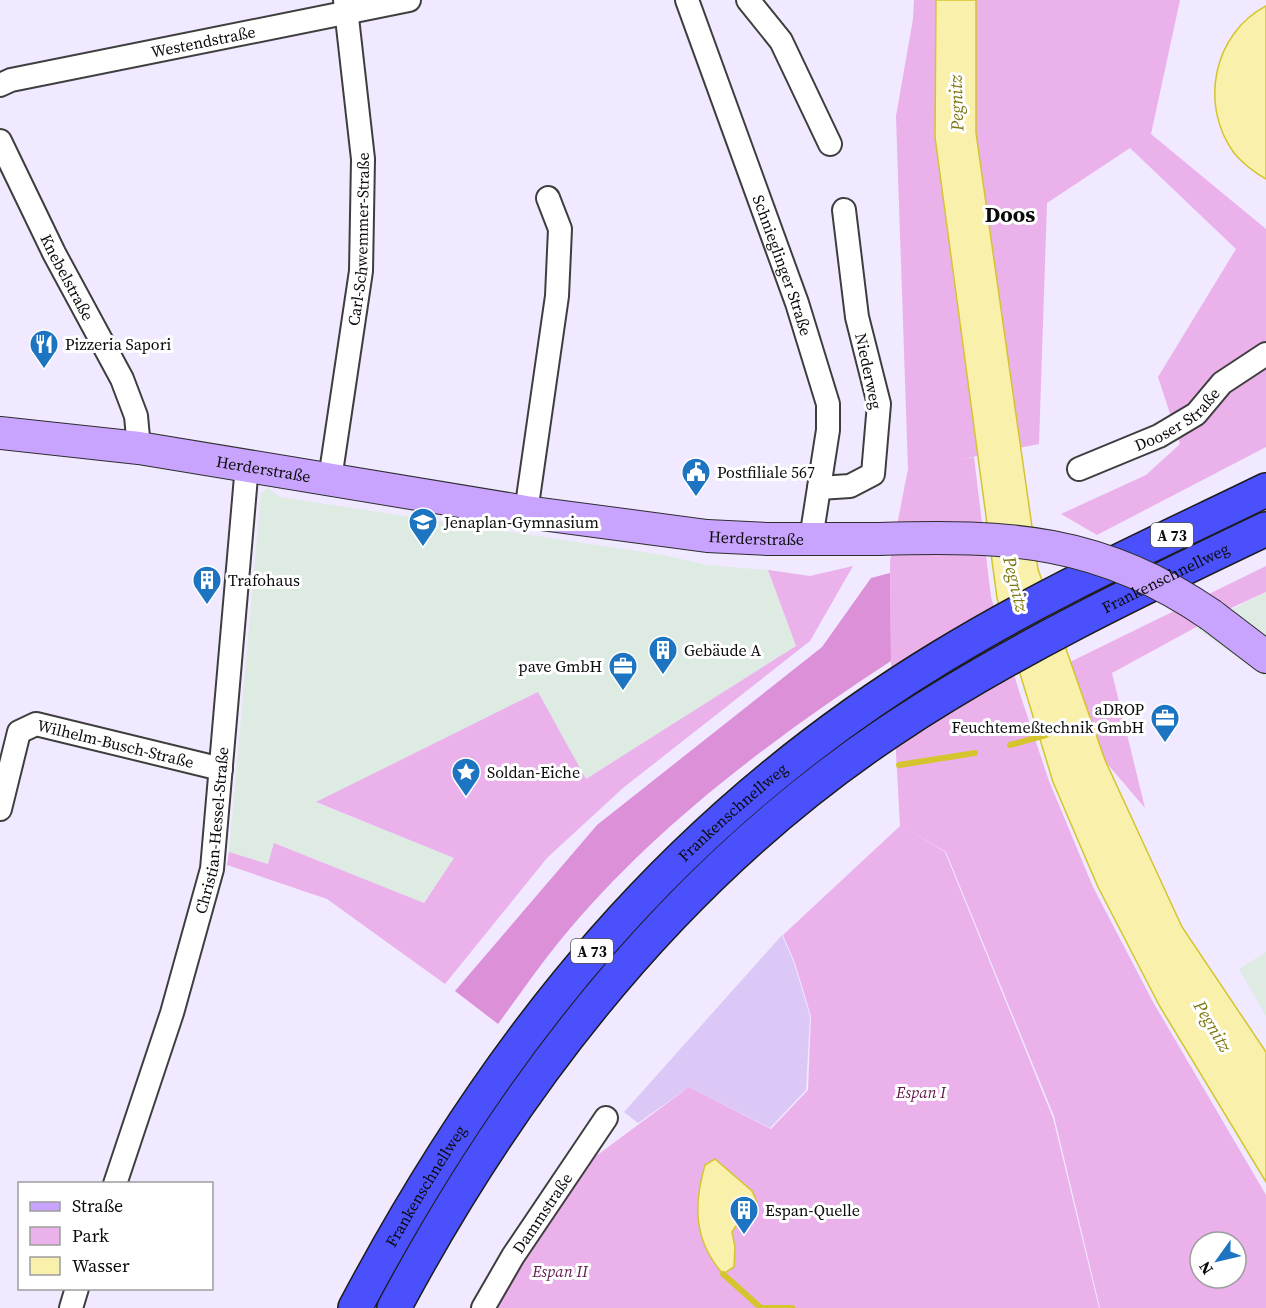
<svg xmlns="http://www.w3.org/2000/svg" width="1266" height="1308" viewBox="0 0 1266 1308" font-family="'Source Serif 4',serif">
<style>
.industrial{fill:#deebe3}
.farmland{fill:#dcc8f6}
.green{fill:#eab1eb;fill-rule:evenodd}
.forest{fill:#dc90d8}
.water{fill:#f9f0ab;stroke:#d4c52e;stroke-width:1.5}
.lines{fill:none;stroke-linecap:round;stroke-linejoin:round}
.stream{stroke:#d4c52e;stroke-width:6}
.street-casing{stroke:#3e3e3e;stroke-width:26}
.secondary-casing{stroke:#2d2d2d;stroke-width:34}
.highway-casing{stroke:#1c1c1c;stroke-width:36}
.street{stroke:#fff;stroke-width:22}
.secondary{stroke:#c9a4ff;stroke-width:32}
.highway{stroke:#4a50fc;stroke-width:33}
.secondary-bridge-casing{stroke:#2d2d2d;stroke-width:34;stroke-linecap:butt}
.secondary-bridge{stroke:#c9a4ff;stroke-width:32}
.labels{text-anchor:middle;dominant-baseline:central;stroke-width:6;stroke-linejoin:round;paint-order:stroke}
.shield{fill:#fff;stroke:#545454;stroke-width:1.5}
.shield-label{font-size:15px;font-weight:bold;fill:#0b0b0b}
.street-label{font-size:16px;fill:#0b0b0b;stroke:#fff}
.poi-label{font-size:16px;fill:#0b0b0b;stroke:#fff;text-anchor:start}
.park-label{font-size:16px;font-style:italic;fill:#65194e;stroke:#fff}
.water-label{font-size:18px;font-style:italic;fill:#7e7810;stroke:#fff}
.district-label{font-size:22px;font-weight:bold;fill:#0b0b0b;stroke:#fff}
</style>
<rect width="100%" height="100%" fill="#f0e9ff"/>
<!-- industrial -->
<g class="industrial">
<polygon points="268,488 280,497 663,555 707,565 768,570 796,646 586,779 317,803 454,858 423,903 275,843 268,864 229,852 261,493"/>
<polygon points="1266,592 1266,678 1196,628"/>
<polygon points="1266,952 1266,1016 1239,969"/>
</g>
<!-- farmland -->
<polygon class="farmland" points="782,935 794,963 810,1016 806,1090 770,1128 689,1087 638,1123 624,1112"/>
<!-- green -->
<g class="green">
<path d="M 914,0 L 1180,0 L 1151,134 L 1266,229 L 1266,447 L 1097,535 L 1061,514 L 1146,475 L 1180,444 L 1158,377 L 1236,249 L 1130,148 L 1047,203 L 1039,444 L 957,460 L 974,457 L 991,597 L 1019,691 L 1049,781 L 1093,887 L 1153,1002 L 1266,1195 L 1266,1308 L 1100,1308 L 1054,1116 L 946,852 L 905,828 L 945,852 L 1053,1118 L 1099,1308 L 493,1308 L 588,1162 L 689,1087 L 771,1129 L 808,1090 L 811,1016 L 795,963 L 783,935 L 900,826 L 891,661 L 890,561 L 908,469 L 896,116 L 913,19 ZM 1200,1242 L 1236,1242 L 1236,1278 L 1200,1278 Z"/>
<polygon points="853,566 810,641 623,788 547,858 445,984 327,899 227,865 229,852 268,864 274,843 424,903 454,858 316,802 538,692 586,779 796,646 768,570 810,576"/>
<polygon points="1266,566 1266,592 1231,608 1112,673 1145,808 1104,760 1070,662"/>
</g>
<!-- forest -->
<path class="forest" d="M 890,573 L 891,661 C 770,740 650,830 558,943 C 537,969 518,997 498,1024 L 455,991 L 597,825 L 822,647 L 871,578 Z"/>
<!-- water -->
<g class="water">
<polygon points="936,0 976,0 976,133 1038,569 1105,760 1182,927 1266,1052 1266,1182 1159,1005 1098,887 1053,782 997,598 935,137"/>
<path d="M 1266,6 L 1266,179 C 1254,172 1243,164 1234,153 C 1199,105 1213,34 1266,6 Z"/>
<path d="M 715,1159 L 752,1191 L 757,1202 L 748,1223 L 736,1226 L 732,1232 L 735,1247 L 734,1267 L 723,1274 C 694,1241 693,1206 705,1165 Z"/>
</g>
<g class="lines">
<!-- stream -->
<g class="stream">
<polyline points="1010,745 1046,735"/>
<polyline points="899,765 975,753"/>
<polyline points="723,1274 761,1308 792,1308"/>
</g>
<!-- street casing -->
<g class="street-casing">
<g id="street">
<path id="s1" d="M 687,0 L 797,303 L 828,404 L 828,430 L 811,539"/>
<polyline points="748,0 781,41 830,144"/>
<path id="s2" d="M 0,85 L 11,80 L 409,0"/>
<path id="s3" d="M 0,141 L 54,253 L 122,379 L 136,416 L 139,448"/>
<path id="s4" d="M 1079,469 L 1159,436 L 1196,414 L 1222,383 L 1266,354"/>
<path id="s5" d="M 330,479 L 361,271 L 363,159 L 345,0"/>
<polyline points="819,488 850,486 873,474 879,404 857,317 844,210"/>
<polyline points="526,512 557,296 560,229 548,198"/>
<path id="s6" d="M 0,809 L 19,732 L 36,724 L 221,769"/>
<path id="s7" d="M 115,1184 L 172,1013 L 212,869 L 247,465"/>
<polyline points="71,1308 77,1288"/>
<path id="s8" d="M 483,1308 L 513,1256 L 606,1118"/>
</g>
</g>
<!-- secondary casing -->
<g class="secondary-casing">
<g id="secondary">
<path id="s9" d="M 0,433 L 139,448 L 526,512 L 707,536 L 767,539 L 879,539"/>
<polyline points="1211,615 1266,657"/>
</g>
</g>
<!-- highway casing -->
<g class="highway-casing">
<g id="highway">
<path id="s10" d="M 355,1308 C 499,1036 676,818 941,657 C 1045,593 1157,543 1266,490"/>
<path id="s11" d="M 394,1308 C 515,1081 675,875 890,731 C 1008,652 1138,590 1266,529"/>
</g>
</g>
<!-- street -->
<use href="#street" class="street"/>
<!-- secondary -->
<use href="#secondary" class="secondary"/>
<!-- highway -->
<use href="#highway" class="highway"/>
<!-- secondary-bridge casing -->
<g class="secondary-bridge-casing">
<path id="secondary-bridge" d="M 879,539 C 1008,535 1101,539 1211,615"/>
</g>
<!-- secondary-bridge -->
<use href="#secondary-bridge" class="secondary-bridge"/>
</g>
<!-- icons -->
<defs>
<g id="restaurant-pin" transform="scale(1.5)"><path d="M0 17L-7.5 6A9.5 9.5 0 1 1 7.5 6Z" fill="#1d75c2" stroke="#fff"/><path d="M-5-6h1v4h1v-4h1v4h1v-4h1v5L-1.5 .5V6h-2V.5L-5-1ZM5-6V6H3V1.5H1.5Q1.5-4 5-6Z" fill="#fff"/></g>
<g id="civic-pin" transform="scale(1.5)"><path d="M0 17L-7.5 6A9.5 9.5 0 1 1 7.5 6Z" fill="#1d75c2" stroke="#fff"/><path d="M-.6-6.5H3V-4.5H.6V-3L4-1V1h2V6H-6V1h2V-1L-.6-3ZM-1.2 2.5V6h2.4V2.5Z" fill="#fff"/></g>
<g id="school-pin" transform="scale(1.5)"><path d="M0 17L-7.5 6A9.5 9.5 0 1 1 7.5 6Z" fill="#1d75c2" stroke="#fff"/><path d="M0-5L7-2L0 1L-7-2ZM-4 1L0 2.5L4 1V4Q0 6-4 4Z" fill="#fff"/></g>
<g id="building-pin" transform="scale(1.5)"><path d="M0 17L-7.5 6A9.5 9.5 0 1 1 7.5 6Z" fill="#1d75c2" stroke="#fff"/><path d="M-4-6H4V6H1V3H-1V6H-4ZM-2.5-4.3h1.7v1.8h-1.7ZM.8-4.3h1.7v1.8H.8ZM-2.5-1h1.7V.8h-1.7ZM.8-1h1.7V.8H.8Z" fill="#fff"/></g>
<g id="office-pin" transform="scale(1.5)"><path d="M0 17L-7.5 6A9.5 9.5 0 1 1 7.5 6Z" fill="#1d75c2" stroke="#fff"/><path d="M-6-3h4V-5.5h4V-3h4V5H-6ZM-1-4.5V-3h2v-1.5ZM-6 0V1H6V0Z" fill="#fff"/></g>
<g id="sight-pin" transform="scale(1.5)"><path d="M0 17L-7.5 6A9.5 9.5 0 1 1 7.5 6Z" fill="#1d75c2" stroke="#fff"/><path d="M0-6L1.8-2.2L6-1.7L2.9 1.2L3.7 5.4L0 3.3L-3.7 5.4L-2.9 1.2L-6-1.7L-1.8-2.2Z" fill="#fff"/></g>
</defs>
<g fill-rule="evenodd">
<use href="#restaurant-pin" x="44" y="344"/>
<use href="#civic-pin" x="696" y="472"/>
<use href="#school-pin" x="423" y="522"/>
<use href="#building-pin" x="207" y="580"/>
<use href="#building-pin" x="663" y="650"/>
<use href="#office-pin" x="623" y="666"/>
<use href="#office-pin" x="1165" y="718"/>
<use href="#sight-pin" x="466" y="772"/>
<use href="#building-pin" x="744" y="1210"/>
</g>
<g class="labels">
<!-- shield labels -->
<g class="shield">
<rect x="1151" y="523" width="42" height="24" rx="4.5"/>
<rect x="571" y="939" width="42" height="24" rx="4.5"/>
</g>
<g class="shield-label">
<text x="1172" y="535">A 73</text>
<text x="592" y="951">A 73</text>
</g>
<!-- street labels -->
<g class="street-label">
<text stroke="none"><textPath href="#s2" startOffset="208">Westendstraße</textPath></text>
<text stroke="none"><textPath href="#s5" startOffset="242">Carl-Schwemmer-Straße</textPath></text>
<text stroke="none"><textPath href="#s1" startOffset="282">Schnieglinger Straße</textPath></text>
<text stroke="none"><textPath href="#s3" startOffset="152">Knebelstraße</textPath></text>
<text transform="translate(869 371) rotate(78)">Niederweg</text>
<text stroke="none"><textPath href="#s4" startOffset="111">Dooser Straße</textPath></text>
<text stroke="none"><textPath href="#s9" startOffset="266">Herderstraße</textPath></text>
<text stroke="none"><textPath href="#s9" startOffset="764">Herderstraße</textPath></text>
<text stroke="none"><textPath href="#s11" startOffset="1084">Frankenschnellweg</textPath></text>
<text stroke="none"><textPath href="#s6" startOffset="180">Wilhelm-Busch-Straße</textPath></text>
<text stroke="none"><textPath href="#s10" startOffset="627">Frankenschnellweg</textPath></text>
<text stroke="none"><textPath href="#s7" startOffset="368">Christian-Hessel-Straße</textPath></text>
<text stroke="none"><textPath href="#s10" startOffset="141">Frankenschnellweg</textPath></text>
<text stroke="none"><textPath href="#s8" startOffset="112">Dammstraße</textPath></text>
</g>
<!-- poi labels -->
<g class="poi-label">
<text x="65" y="344">Pizzeria Sapori</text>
<text x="717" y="472">Postfiliale 567</text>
<text x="444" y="522">Jenaplan-Gymnasium</text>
<text x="228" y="580">Trafohaus</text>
<text x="684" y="650">Gebäude A</text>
<text x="602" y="666" text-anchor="end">pave GmbH</text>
<text x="1144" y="709" text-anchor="end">aDROP<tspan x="1144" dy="18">Feuchtemeßtechnik GmbH</tspan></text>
<text x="487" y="772">Soldan-Eiche</text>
<text x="765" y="1210">Espan-Quelle</text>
</g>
<!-- park labels -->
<g class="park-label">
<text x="921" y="1092">Espan I</text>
<text x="560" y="1271">Espan II</text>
</g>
<!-- water labels -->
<g class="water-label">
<text transform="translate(956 103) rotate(-92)">Pegnitz</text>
<text transform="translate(1016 584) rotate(76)">Pegnitz</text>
<text transform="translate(1213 1026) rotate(59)">Pegnitz</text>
</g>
<!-- district labels -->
<g class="district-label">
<text x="1010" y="214">Doos</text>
</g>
</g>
<!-- legend -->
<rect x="18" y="1182" width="195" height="108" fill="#ffffff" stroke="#9d9d9d" stroke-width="1.5"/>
<rect x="30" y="1202" width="30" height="9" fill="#c9a4ff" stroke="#9d9d9d" stroke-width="1.5"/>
<text x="72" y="1212" font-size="18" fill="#0b0b0b">Straße</text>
<rect x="30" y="1227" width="30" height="18" fill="#eab1eb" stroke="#9d9d9d" stroke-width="1.5"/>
<text x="72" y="1242" font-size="18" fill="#0b0b0b">Park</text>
<rect x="30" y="1257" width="30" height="18" fill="#f9f0ab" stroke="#9d9d9d" stroke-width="1.5"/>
<text x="72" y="1272" font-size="18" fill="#0b0b0b">Wasser</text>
<!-- north arrow -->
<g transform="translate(1218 1260) rotate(236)"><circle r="28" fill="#ffffff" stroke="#9d9d9d" stroke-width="1.5"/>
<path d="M0-4.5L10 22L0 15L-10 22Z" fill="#1d75c2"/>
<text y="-9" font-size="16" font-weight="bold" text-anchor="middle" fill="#0b0b0b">N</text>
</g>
</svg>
